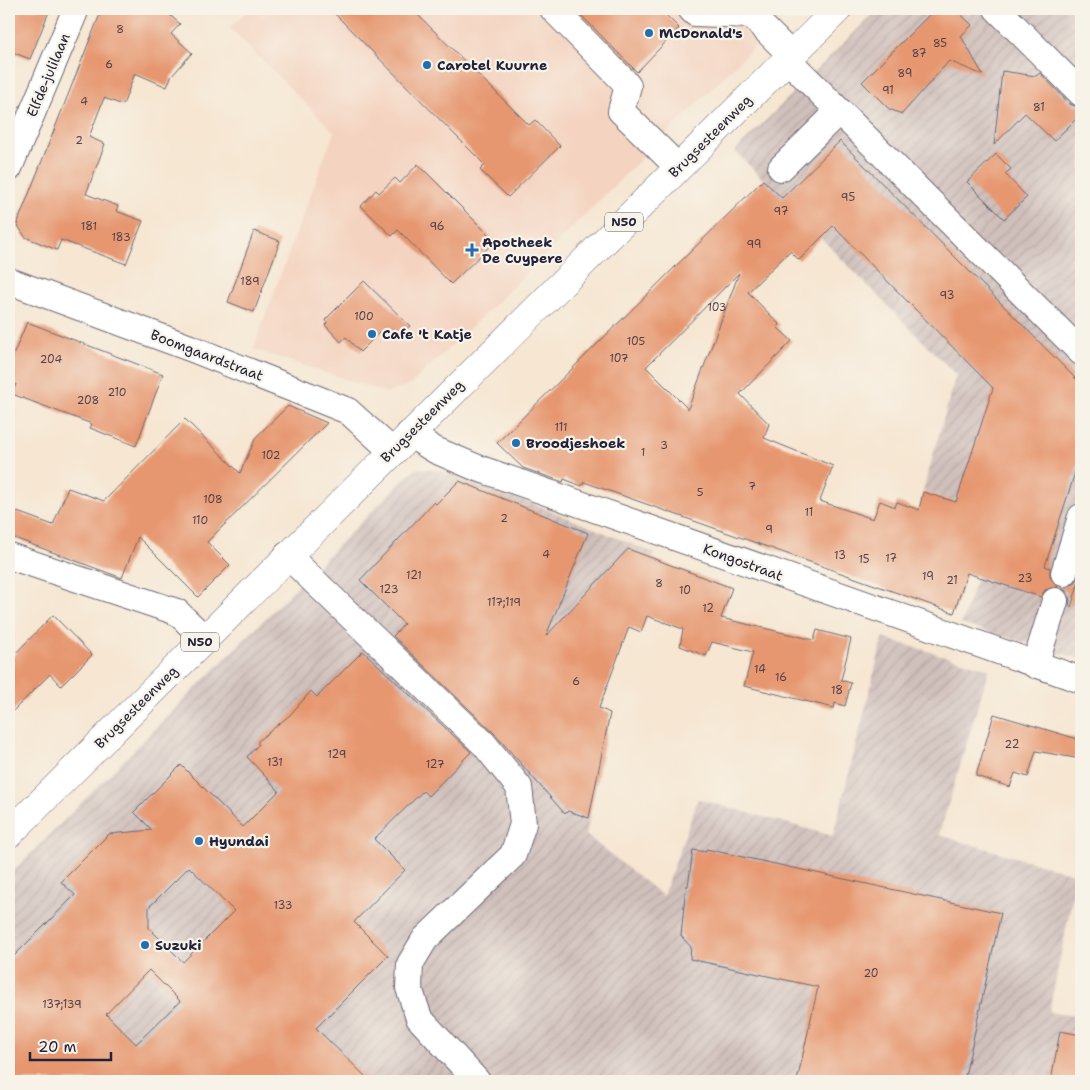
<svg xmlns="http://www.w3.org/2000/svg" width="1090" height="1090" viewBox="0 0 1090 1090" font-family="'Shantell Sans',sans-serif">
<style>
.built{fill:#f4d3c0}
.industrial{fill:url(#industrial-furrows)}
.building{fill:#e69770;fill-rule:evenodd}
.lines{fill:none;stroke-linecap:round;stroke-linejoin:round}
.minor-casing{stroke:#6c6770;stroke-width:28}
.major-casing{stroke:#6c6770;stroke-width:29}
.minor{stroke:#fff;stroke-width:26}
.major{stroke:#fff;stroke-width:28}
.poi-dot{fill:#1f6fb2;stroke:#f7f3e8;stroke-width:2}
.labels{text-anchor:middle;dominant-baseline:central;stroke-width:4.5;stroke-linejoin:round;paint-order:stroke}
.number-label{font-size:11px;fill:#533f48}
.shield{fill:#f7f3e8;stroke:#62616f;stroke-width:1}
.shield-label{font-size:12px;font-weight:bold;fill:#22223b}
.poi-label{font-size:14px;font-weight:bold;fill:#22223b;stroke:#f7f3e8;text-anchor:start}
.street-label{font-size:14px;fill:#22223b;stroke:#f7f3e8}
</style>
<defs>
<pattern id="industrial-furrows" width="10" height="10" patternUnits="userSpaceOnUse" patternTransform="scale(1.25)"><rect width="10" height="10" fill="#d0c0bc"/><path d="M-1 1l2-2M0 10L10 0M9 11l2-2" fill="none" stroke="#b2a5a2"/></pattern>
</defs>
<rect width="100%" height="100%" fill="#f7f3e8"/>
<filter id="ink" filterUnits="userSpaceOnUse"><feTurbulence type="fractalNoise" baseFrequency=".02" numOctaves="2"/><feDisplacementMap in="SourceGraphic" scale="10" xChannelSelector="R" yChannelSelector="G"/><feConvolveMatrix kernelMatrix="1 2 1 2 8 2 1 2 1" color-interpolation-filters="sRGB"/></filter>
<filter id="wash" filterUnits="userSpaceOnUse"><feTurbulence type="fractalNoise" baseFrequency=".0096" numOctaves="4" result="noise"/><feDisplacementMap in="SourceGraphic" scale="20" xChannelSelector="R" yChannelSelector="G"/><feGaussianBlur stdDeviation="1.12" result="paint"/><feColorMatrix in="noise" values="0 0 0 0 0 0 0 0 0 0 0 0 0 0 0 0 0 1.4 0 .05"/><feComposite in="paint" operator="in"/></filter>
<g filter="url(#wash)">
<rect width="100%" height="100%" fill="#f6e6d2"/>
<!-- built -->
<polygon class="built" points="249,9 792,9 491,308 411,384 388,393 253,349 334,132 230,28"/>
<!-- industrial -->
<g class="industrial">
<polygon points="878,9 1081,9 1081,659 961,624 998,516 923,491 956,375 735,151"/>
<polygon points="420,468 446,471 534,504 654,553 599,708 610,713 586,835 663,896 698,799 833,836 883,638 989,669 939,835 1077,875 1049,1012 1081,1017 1081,1081 9,1081 9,875 409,474"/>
</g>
<g id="blocks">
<!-- building -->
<g class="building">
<polygon points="13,9 50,9 30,59 9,51 9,20"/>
<polygon points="102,9 163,9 180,24 171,34 192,53 171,77 167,87 135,73 123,105 104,98 89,137 105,144 86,194 118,206 116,211 143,221 126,264 61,240 57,250 25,237 17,224"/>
<polygon points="330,9 412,9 529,125 535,120 560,146 508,197 480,170 485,165"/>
<polygon points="575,9 660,9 679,28 637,72"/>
<polygon points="935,9 955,9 972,25 961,36 983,75 949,61 902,114 889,109 862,82"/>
<polygon points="1002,71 1036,76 1040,73 1070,104 1081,108 1081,114 1054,141 1025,113 994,145"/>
<path d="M 840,141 L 1081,384 L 1081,454 L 1045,566 L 1050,568 L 1050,577 L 1058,587 L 1045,590 L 1041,597 L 967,573 L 954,613 L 584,482 L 582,486 L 564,479 L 563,482 L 523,468 L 497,443 L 763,180 L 782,198 ZM 833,226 L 993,388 L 956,502 L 923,492 L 919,510 L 897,502 L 895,507 L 880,501 L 873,519 L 820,501 L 833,466 L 764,438 L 769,424 L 740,394 L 792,341 L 777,327 L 780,325 L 748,292 L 790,251 L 799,260 ZM 739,273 L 688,409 L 646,367 Z"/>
<polygon points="996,154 1011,169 1005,174 1027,197 1004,219 967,182"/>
<polygon points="418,164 495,241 451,284 398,230 392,236 361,206 376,190 379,193 395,178 400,183"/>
<polygon points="254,231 280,241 254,312 228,302"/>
<polygon points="364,281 410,326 393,338 381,331 360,352 346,337 341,342 325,325 327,323 325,320"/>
<polygon points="27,322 163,374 136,446 90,428 92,424 12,394 16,384 9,381 9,365"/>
<polygon points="288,406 327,423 207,542 230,565 198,597 138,537 122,578 9,536 9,509 53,525 68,488 104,501 185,419 240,473 256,437"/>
<polygon points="459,481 588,533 546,636 628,549 732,588 721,618 814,640 817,630 851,639 841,680 851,683 845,706 835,703 834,708 744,686 753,652 712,642 706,656 680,646 683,629 647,616 641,632 629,627 599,708 610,713 589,818 568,811 565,814 494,733 393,636 404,624 360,580 434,502 436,504"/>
<polygon points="1078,578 1080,579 1071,607 1069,606 1070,598 1066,591 1061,587 1074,584"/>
<polygon points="53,615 92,655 61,686 50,674 9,715 9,660"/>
<path d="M 363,651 L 471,752 L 428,796 L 423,791 L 374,839 L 405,870 L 354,922 L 388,956 L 316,1028 L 370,1081 L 9,1081 L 9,961 L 75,895 L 61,882 L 109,834 L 152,830 L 134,812 L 181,765 L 243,827 L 279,791 L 247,757 L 258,745 L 258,741 L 290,715 L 311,691 L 317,697 ZM 189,867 L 234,911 L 183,962 L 149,928 L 149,907 ZM 149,970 L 180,1001 L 136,1044 L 106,1014 Z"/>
<polygon points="994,714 1081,740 1081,759 1036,751 1028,777 1015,773 1010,787 976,776"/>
<polygon points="706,849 1001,913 964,1081 797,1081 818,987 690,959 691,947 681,936 686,886 688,886 693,850 706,852"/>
<polygon points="1060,1031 1081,1035 1081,1081 1051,1081"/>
</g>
</g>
</g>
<g filter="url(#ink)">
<use href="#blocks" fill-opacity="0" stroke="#6c6770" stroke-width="1"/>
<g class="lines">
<!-- minor casing -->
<g class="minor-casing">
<g id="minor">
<polyline points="553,9 624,81 628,86 621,111 678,167"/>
<polyline points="691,9 695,13 751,15 791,55"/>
<polyline points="997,9 1081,93"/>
<polyline points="787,59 1081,352"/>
<polyline points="9,168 76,9"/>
<polyline points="781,168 839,111"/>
<polyline points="9,281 190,348 348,411 392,451"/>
<polyline points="409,434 435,450 475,467 1081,680"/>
<polyline points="287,555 484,744 519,787 523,824 513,855 425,939 410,964 409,988 419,1018 477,1081"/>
<polyline points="9,556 177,612 204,638"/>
<polyline points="1064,573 1081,517"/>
<polyline points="1035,665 1055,601"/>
</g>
</g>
<!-- major casing -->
<g class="major-casing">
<polyline id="major" points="9,834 838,9"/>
</g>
<!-- minor -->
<use href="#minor" class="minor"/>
<!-- major -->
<use href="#major" class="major"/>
</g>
</g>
<!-- markers -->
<g class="poi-dot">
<circle cx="649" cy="33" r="5"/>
<circle cx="427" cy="65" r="5"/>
<path d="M469.5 242.5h5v5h5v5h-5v5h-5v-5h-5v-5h5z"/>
<circle cx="372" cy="334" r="5"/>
<circle cx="516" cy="443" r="5"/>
<circle cx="199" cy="841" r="5"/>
<circle cx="145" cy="945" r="5"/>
</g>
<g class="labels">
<!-- number labels -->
<g class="number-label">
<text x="120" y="29">8</text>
<text x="940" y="43">85</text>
<text x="919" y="53">87</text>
<text x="109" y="64">6</text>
<text x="905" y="73">89</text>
<text x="888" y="90">91</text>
<text x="84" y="101">4</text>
<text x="1039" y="107">81</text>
<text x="79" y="140">2</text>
<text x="848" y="197">95</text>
<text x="781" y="211">97</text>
<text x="89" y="226">181</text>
<text x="437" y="226">96</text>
<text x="121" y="237">183</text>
<text x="754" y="244">99</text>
<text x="250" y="281">189</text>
<text x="947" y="295">93</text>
<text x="717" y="307">103</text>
<text x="364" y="316">100</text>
<text x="636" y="341">105</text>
<text x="619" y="358">107</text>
<text x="51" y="359">204</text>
<text x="117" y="392">210</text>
<text x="88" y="400">208</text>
<text x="561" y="427">111</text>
<text x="664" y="445">3</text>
<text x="643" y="452">1</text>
<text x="271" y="455">102</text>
<text x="752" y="486">7</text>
<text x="700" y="492">5</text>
<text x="213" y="499">108</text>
<text x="809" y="512">11</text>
<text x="504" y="518">2</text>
<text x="200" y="520">110</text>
<text x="769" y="529">9</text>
<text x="546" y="554">4</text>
<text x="840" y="555">13</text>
<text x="891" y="558">17</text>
<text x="864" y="559">15</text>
<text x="414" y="575">121</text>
<text x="928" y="576">19</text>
<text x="1025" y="578">23</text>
<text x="952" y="580">21</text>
<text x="659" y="583">8</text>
<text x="389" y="589">123</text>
<text x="685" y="590">10</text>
<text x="504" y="602">117;119</text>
<text x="708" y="608">12</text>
<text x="760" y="669">14</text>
<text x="781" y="677">16</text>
<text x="576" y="681">6</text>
<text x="837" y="690">18</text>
<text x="1012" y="744">22</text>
<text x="337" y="754">129</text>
<text x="275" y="762">131</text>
<text x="435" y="764">127</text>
<text x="283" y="905">133</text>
<text x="871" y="973">20</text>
<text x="62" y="1004">137;139</text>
</g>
<!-- shield labels -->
<g class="shield">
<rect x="605" y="212.5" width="38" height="19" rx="4"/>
<rect x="181" y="632.5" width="38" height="19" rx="4"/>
</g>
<g class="shield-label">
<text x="624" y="222">N50</text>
<text x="200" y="642">N50</text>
</g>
<!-- poi labels -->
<g class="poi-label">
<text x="659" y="33">McDonald's</text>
<text x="437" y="65">Carotel Kuurne</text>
<text x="482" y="242">Apotheek<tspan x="482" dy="16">De Cuypere</tspan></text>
<text x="382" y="334">Cafe 't Katje</text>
<text x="526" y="443">Broodjeshoek</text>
<text x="209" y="841">Hyundai</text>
<text x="155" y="945">Suzuki</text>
</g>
<!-- street labels -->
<g class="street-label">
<text transform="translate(48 75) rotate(-67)">Elfde-julilaan</text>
<text transform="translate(710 136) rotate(-45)">Brugsesteenweg</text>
<text transform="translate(207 355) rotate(21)">Boomgaardstraat</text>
<text transform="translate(422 421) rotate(-45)">Brugsesteenweg</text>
<text transform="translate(743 562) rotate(20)">Kongostraat</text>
<text transform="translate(136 707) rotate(-45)">Brugsesteenweg</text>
</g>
</g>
<!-- margin -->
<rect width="1090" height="1090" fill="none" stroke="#f7f3e8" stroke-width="30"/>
<!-- scale -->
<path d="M30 1052v8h81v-8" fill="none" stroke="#22223b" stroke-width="2.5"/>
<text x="38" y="1052" font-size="15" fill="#22223b" stroke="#f7f3e8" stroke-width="4" paint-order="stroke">20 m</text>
</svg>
